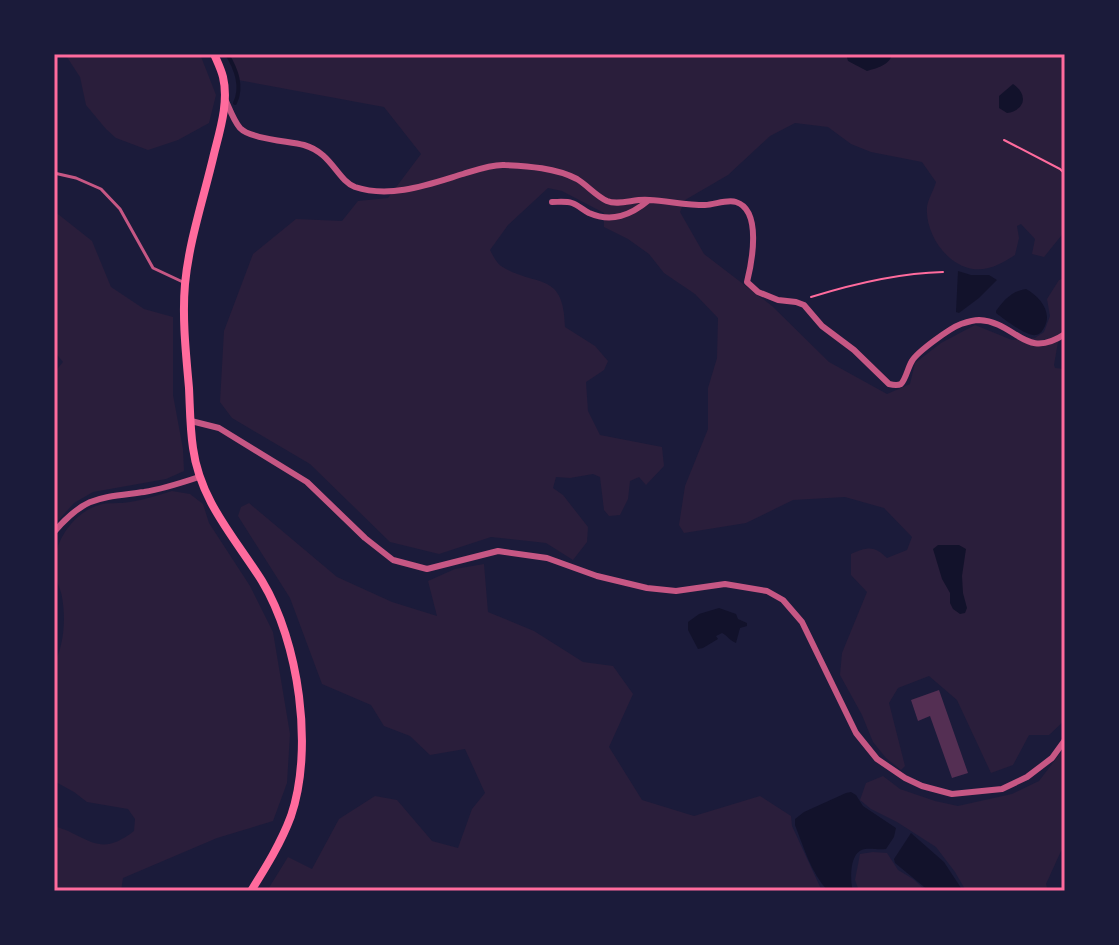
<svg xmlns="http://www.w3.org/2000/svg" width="1119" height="945" viewBox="0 0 1119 945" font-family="Spectral,serif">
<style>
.green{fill:#2a1e3b}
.water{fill:#12122b}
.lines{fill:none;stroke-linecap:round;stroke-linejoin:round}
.stream{stroke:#12122b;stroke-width:4}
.building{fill:#542f53}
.path{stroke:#ff6b9d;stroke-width:2}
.service{stroke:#c65784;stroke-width:3}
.minor{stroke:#c65784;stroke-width:6}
.secondary{stroke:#ff6b9d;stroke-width:8}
.neatline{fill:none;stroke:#ff6b9d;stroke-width:3}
</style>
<rect width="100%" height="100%" fill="#1b1b3a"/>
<!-- green -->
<g class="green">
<polygon points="65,54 200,54 216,95 209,123 178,140 148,150 116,138 106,129 86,105 80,77"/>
<path d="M 225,54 L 1065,54 L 1065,231 L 1044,257 L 1032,254 L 1035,239 L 1021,224 L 1017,226 L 1019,238 L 1015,255 C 1002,263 990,271 973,269 C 946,265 925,233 927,207 C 928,199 934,190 936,182 L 922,162 L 871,152 L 851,144 L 828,127 L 795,123 L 770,136 L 728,175 L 685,200 L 680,212 L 704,254 L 772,306 L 829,362 L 887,394 L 910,384 L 915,363 L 941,343 L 975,325 L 1012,340 L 1035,338 L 1044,332 L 1050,316 L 1047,299 L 1059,280 L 1065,278 L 1065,330 L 1058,342 L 1054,365 L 1055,368 L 1065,369 L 1065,720 L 1049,735 L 1029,735 L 1013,765 L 991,773 L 957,700 L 929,676 L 898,688 L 889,703 L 905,766 L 901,770 L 886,758 L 873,742 L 862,715 L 840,675 L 842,653 L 867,592 L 851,575 L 851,554 C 867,547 874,545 887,558 L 907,550 L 912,537 L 884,508 L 845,497 L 793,500 L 746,523 L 684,533 L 679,525 L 685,486 L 708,429 L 708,388 L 717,358 L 718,318 L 695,294 L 664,273 L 649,254 L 628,239 L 604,227 L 604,213 L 562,191 L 548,188 L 508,225 L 490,250 C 493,256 496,262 501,266 C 536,288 564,270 565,327 L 595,346 L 608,361 L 604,370 L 586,382 L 588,411 L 600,435 L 662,447 L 664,466 L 646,485 L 639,477 L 630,481 L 628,499 L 620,515 L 609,516 L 604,510 L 600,477 L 593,474 L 570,478 L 556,477 L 553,488 L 563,495 L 588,527 L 587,542 L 573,560 L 546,543 L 491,537 L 439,554 L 390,542 L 310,464 L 232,418 L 220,402 L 224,331 L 253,254 L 296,219 L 342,221 L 358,201 L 388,198 L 421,154 L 384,107 L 238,80 Z"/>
<polygon points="54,211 92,241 111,287 144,309 173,317 173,395 183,449 184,471 166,479 93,492 74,503 54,525 54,373 63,362 54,351"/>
<path d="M 172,491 L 190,494 L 203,504 L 209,523 L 250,586 L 273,632 L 290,734 L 287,783 L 273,821 L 217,838 L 123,878 L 121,891 L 54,891 L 54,826 C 89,836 98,859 134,831 L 135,819 L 128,809 L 87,802 L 74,792 L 54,781 L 54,664 C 64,645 66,619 62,597 C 61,589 56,582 55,573 C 51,545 72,513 99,505 C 108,502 120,504 130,502 C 144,500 158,495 172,491 Z"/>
<polygon points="249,503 337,577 392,602 437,616 428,581 455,569 484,564 488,612 534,631 583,662 613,666 633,694 609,747 642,800 694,816 760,796 791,816 792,826 822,891 267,891 288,857 312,869 339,819 375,796 397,800 432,841 458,848 472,809 485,793 465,749 430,755 410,736 384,726 371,705 322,684 290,598 238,516 241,507"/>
<polygon points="1065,747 1065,849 1061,851 1046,884 1048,891 966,891 955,872 936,847 897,822 871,809 860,800 866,783 883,776 900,789 935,801 958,806 1012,794 1039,781"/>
<polygon points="873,852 887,853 898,870 913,879 926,891 859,891 855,880 860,854"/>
</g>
<!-- water -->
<g class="water">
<path d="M 846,54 L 892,54 C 890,65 877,68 867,71 L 848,61 Z"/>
<path d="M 1013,84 C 1028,94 1026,110 1007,113 L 999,108 L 999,96 Z"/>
<polygon points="958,271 971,275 989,275 997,280 979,298 959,313 956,312"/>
<path d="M 1026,289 C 1039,296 1052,311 1045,326 C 1043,330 1041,334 1036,335 C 1027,337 1004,319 996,313 L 996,311 C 1004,300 1012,291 1026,289 Z"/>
<polygon points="938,545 959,545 966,549 962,576 963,593 967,608 965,613 960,614 953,609 950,603 950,593 942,579 933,549"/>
<path d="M 719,608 L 736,614 L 738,619 L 747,623 L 747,626 L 740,628 L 736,643 C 730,641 728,636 722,633 L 716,636 L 718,639 L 703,648 L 698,649 L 688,630 L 688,622 L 699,614 Z"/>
<path d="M 851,792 L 856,795 L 863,806 L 896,828 L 894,837 L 886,849 C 879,850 871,848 865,849 C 849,851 850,880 853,891 L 828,891 C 811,873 804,848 795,825 L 795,819 L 804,812 L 846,793 Z"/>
<polygon points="911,833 944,862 963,891 929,891 895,863 894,859"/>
</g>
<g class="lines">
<!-- stream -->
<path class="stream" d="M 227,54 C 236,69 243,86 235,103"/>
</g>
<!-- building -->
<polygon class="building" points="939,690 968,773 952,778 930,716 918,721 911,700"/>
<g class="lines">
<!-- path -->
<g class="path">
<polyline points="1004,140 1060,169 1065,174"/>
<path d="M 811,297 C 853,284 899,273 943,272"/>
</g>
<!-- service -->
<polyline class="service" points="54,173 76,178 101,189 120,209 153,268 185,283"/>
<!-- minor -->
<g class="minor">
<path d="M 226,101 C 230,110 234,121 240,128 C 250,139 288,141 304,145 C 332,153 337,180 355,187 C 391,199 430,184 463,174 C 476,170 492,164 505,165 C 528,166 556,168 577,179 C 587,185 596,196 607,201 C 619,206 636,198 649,200"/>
<path d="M 552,202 C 559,202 566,201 572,203 C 578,205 583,210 589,213 C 612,223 631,215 649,200 C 668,201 686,205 705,205 C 714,205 727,199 736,202 C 762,210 752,262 747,282 L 758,292 L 778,300 L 796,302 L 804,305 L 822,326 L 854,350 L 889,384 C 893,385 897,386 901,384 C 906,379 908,367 912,361 C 917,352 950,328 961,324 C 967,322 974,320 979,320 C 1017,322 1024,361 1065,334"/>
<polyline points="191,421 219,428 307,482 365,538 393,560 427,569 498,551 547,558 597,576 647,588 676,591 725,584 767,591 783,600 802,622 856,733 877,759 905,778 922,786 952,794 1002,789 1027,777 1052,758 1065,740"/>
<path d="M 54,532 C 85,496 99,498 144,492 C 163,489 181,483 199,477"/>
</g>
<!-- secondary -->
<path class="secondary" d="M 214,54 C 217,61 221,69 223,77 C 229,102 220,130 214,154 C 204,197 189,241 185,284 C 182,318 186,354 189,388 C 190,408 190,428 193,448 C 200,501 235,538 262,581 C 299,642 314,749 291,816 C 281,843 266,867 251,891"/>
</g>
<!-- border -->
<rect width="1119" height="945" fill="none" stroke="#1b1b3a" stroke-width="112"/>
<rect x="56" y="56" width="1007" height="833" class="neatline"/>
</svg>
